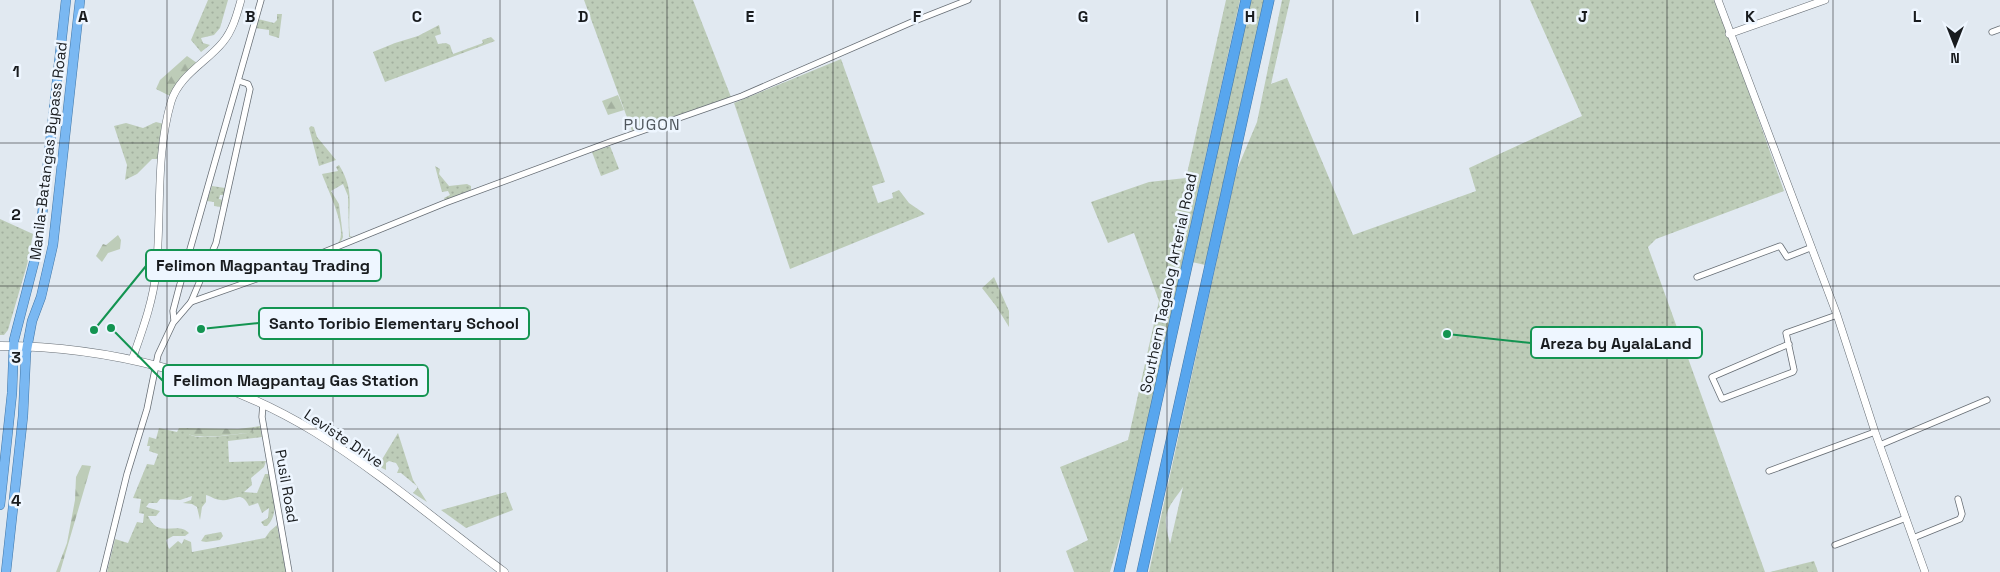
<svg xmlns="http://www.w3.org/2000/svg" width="2000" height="572" viewBox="0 0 2000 572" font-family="'Space Grotesk',sans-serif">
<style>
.grass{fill:url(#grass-dots);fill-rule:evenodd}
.forest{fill:url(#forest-firs)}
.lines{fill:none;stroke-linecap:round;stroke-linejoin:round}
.minor-casing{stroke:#666d74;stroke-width:7}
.tertiary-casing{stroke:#666d74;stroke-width:8}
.secondary-casing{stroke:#666d74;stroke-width:9}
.trunk-casing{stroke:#4276a6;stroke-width:10}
.motorway-casing{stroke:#4276a6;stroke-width:11}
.minor{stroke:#fff;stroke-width:5.5}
.tertiary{stroke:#fff;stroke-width:7}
.secondary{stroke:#fff;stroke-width:8}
.trunk{stroke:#7ab8f2;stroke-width:9}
.motorway{stroke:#58a6ee;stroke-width:10}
.grid{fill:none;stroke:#191c1f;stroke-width:1;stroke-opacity:0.55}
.labels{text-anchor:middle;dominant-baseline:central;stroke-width:5;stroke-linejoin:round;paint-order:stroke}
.street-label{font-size:15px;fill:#191c1f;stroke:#eef6ff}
.neighbourhood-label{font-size:16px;letter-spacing:1px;fill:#50575e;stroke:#eef6ff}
.grid-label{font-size:16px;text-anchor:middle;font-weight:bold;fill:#191c1f;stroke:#eef6ff;stroke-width:5;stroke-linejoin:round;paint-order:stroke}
.leader{fill:none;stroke:#139451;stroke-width:2}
.callout-dot{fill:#139451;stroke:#eef6ff;stroke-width:2}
.callout{fill:#eef6ff;stroke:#139451;stroke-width:2}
.callout-label{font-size:16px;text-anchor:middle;font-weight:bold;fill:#191c1f}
</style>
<defs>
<pattern id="grass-dots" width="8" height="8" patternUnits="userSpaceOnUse" patternTransform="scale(1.25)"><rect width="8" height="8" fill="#bdccb8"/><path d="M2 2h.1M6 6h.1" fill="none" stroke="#a2af9e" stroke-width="1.8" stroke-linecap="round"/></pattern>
<pattern id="forest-firs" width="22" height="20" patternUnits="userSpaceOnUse" patternTransform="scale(1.25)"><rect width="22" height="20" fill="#bdccb8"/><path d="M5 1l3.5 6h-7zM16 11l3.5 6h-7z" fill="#a2af9e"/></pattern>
</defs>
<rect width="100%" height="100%" fill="#e1e9f1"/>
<!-- grass -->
<g class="grass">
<polygon points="208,0 228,0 220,28 214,35 201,38 203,43 210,45 201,52 191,40"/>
<polygon points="584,0 693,0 731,97 632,131"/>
<polygon points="1226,0 1240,0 1128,511 1110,572 1074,572 1066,551 1088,540 1060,467 1128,440 1159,301 1134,233 1108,243 1091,202 1149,182 1186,178"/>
<polygon points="1250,0 1264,0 1205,265 1192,262"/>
<path d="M 1282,0 L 1290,0 L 1271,84 L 1287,78 L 1353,235 L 1476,191 L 1469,168 L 1582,116 L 1530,0 L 1716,0 L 1784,191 L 1656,239 L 1648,247 L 1765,572 L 1149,572 L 1236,172 L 1257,122 ZM 1183,487 L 1170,544 C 1169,537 1166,531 1166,524 C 1164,509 1176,498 1183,487 Z"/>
<polygon points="277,14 282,14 279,38 269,35 269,30 255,28 258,19 274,23 277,20"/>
<polygon points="439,25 441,34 435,36 438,44 446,43 450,45 453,54 483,43 482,40 491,37 495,41 385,82 373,52 395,43 418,36"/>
<polygon points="841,59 885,182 872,186 878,203 893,198 892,193 899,190 909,203 925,214 790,269 734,103"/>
<polygon points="156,122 164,124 158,159 152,159 137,174 125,180 127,165 114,126 126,123 143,128"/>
<polygon points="311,126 314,127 317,137 336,160 319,166 309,128"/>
<polygon points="610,146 619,169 601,176 592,152"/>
<path d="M 339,165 C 356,193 347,206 350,236 L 353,237 L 349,237 L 348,196 L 343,184 L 331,191 L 339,204 L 343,237 C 342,240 341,242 338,243 C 349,232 327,188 322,174 L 338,171 L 336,167 Z"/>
<polygon points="435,166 440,169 439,174 449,186 467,184 471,186 471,190 445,200 444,198 450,195 448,191 442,192"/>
<polygon points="212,186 225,188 224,195 220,195 219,199 223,200 221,207 214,206 214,202 207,201"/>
<polygon points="0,219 33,234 27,265 8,330 4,335 0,335"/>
<polygon points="994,277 1009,311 1009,327 996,306 982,288"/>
<path d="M 260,426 L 262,437 L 228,441 L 229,462 L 266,461 L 264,467 L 251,478 L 252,485 L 244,492 L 257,493 L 265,474 L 269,474 C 272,491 281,512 267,526 L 264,526 L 261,522 L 268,518 L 269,508 L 262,513 L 258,503 L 249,506 C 240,489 235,502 221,500 C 215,500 211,496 206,495 L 206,502 L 202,507 L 200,520 L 197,507 L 192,504 L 183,503 L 191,500 L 192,496 L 180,500 L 160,499 L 157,503 L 149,503 L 146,507 L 160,511 L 156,516 L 148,516 C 159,540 177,520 189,533 L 185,536 L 173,536 L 166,540 L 169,549 L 178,541 L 182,544 L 184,539 L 191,542 L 192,552 L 265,538 L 270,531 L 277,525 L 286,572 L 107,572 L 115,539 L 128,543 L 137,522 L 143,523 L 144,514 L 139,513 L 141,499 L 133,498 L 147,464 L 154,465 L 158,454 L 149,451 L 150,446 L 147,446 L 149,437 L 156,439 L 159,428 L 177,432 L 179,428 L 189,428 L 189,434 C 199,441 234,434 248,433 L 254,430 L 254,427 Z"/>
<polygon points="398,433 413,480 427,502 413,493 418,487 401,473 397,473 399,468 396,463 389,461 386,463 386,470 378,466"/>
<polygon points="506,492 513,510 466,528 441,510"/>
<polygon points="221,532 223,536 220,540 206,542 201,541 205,535"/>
<polygon points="1814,561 1818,572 1770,572"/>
</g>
<!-- forest -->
<g class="forest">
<polygon points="187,56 197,63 170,96 156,89 160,80"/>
<polygon points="618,95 624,110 608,115 602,101"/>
<polygon points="118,235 121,240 120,249 108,253 102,262 96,256 103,244 106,245"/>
<path d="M 254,427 L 253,432 L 248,433 C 235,434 198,440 189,434 L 189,428 L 238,429 Z"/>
<polygon points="82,465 91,466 60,572 56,572 67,543 75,500 76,477"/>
</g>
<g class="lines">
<!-- minor casing -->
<g class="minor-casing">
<g id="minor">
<polyline points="1992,32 2000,29"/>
<polyline points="1697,277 1780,246 1787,257 1810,248"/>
<polyline points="191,302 265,276 445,203 610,142 742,96 912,22 968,0"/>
<polyline points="174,320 173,311 179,288 261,0"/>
<polyline points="1789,344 1712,377 1722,399 1793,372 1794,370 1786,333 1837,315"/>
<polyline points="263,404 262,417 289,572"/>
<polyline points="1880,445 1987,400"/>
<polyline points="1769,471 1875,432"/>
<polyline points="1913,538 1960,519 1962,514 1958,499"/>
<polyline points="1835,545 1906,518"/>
<polyline points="103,572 127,474 147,409 158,355 173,323 191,302 216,243 250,89 248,84 239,81"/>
</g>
</g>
<!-- tertiary casing -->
<g class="tertiary-casing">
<g id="tertiary">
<polyline points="1718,0 1837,315 1875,432 1925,572"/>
<polyline points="1729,34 1825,0"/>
<path d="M 132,360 C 142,331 153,302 156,272 C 162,215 155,157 171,102 C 179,75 207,62 223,42 C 233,30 237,14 241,0"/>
</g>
</g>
<!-- secondary casing -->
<g class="secondary-casing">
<path id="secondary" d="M 0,346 C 110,346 221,375 315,432 C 381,473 441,525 504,572"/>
</g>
<!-- trunk casing -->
<g class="trunk-casing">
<g id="trunk">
<polyline points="0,505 12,393 14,340 39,243 66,0"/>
<polyline points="6,572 23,416 26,353 32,321 41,297 53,245 80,0"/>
</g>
</g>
<!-- motorway casing -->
<g class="motorway-casing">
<g id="motorway">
<polyline points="1119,572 1246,0"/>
<polyline points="1142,572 1269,0"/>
</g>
</g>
<!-- minor -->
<use href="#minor" class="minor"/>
<!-- tertiary -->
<use href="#tertiary" class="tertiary"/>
<!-- secondary -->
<use href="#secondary" class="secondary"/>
<!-- trunk -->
<use href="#trunk" class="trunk"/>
<!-- motorway -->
<use href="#motorway" class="motorway"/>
</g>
<!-- grid -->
<path class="grid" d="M 167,0 L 167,572M 333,0 L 333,572M 500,0 L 500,572M 667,0 L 667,572M 833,0 L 833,572M 1000,0 L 1000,572M 1167,0 L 1167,572M 1333,0 L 1333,572M 1500,0 L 1500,572M 1667,0 L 1667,572M 1833,0 L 1833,572M 0,143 L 2000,143M 0,286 L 2000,286M 0,429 L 2000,429"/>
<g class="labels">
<!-- street labels -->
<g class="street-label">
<text transform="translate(48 151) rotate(-83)">Manila-Batangas Bypass Road</text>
<text transform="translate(1168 283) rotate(-78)">Southern Tagalog Arterial Road</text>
<text transform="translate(344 438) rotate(34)">Leviste Drive</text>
<text transform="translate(287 486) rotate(80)">Pusil Road</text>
</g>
<!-- neighbourhood labels -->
<g class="neighbourhood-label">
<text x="652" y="124">PUGON</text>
</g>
</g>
<g class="grid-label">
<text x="83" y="22">A</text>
<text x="250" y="22">B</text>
<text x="417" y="22">C</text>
<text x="583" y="22">D</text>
<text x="750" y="22">E</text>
<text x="917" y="22">F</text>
<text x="1083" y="22">G</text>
<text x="1250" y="22">H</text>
<text x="1417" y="22">I</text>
<text x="1583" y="22">J</text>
<text x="1750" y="22">K</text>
<text x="1917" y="22">L</text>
<text x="16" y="77">1</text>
<text x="16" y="220">2</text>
<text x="16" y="363">3</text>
<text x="16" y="506">4</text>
</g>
<!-- callouts -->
<path class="leader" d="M94 330L146 266M201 329L259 323M1447 334L1531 343M111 328L163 381"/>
<g class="callout-dot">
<circle cx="94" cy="330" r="5"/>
<circle cx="201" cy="329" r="5"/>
<circle cx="1447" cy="334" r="5"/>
<circle cx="111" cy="328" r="5"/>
</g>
<g class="callout">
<rect x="146" y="250" width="235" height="31" rx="5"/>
<rect x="259" y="308" width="270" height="31" rx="5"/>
<rect x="1531" y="327" width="171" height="31" rx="5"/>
<rect x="163" y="365" width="265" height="31" rx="5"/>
</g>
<g class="callout-label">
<text x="263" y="271">Felimon Magpantay Trading</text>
<text x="394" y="329">Santo Toribio Elementary School</text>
<text x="1616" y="349">Areza by AyalaLand</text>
<text x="296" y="386">Felimon Magpantay Gas Station</text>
</g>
<!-- north arrow -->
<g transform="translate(1955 45) rotate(180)" stroke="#eef6ff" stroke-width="4" paint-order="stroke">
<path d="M0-4L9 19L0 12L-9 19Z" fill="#191c1f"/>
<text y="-8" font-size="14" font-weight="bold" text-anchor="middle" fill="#191c1f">N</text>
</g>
</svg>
